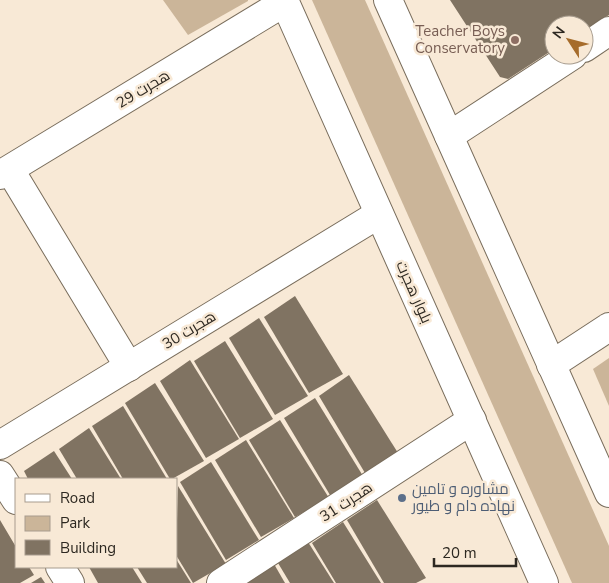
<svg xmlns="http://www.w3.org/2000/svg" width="609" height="583" viewBox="0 0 609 583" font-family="'Nunito Sans',Cairo,sans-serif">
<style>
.green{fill:#cbb599}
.building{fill:#807362}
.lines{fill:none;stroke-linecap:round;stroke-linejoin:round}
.minor-casing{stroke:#796d5c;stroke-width:30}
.major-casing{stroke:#796d5c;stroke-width:30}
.minor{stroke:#fff;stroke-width:28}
.major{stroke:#fff;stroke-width:28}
.education-dot{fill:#8d6e63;stroke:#f8e9d6;stroke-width:2}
.service-dot{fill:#5c6f8a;stroke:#f8e9d6;stroke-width:2}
.labels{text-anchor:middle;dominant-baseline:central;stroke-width:5;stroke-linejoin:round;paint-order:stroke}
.education-label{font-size:15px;fill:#785e54;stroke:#f8e9d6;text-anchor:end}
.street-label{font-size:15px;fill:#2d2821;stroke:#f8e9d6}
.service-label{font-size:15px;fill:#4e5e75;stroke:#f8e9d6;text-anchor:start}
</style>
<rect width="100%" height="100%" fill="#f8e9d6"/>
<!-- green -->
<g class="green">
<polygon points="163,0 248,0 248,1 188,35"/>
<polygon points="312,0 365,0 609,546 609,583 572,583"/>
<polygon points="609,358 609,406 593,369"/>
</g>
<!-- building -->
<g class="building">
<polygon points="450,0 609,0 609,15 584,30 584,25 554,25 554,49 508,79 500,77"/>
<polygon points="295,296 343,374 309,393 264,317"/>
<polygon points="259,318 308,396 275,415 229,338"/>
<polygon points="225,341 273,419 240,438 194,361"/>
<polygon points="190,360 239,439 206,458 160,381"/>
<polygon points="349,375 398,453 365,473 319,396"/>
<polygon points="155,383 204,461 172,479 170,479 125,403"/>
<polygon points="315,398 363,476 330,495 284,418"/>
<polygon points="123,406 167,479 123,479 92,426"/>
<polygon points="280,420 329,498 295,517 249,440"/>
<polygon points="89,428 121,479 77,479 59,449"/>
<polygon points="246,440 294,518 261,537 215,460"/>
<polygon points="54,451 72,479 28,479 24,471"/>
<polygon points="211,462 259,540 226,560 180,482"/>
<polygon points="178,486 226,564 193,583 176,555"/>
<polygon points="377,500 426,578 416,583 384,583 347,520"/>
<polygon points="0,520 16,547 16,567 29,567 34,575 20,583 0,583"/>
<polygon points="343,522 381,583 336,583 312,543"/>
<polygon points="308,542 334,583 290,583 278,563"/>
<polygon points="176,559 191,583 147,583 137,567 176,567"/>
<polygon points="274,564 285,583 245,583"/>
<polygon points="89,567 132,567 142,583 98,583"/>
<polygon points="41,577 45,583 31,583"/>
</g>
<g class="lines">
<!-- minor casing -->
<g class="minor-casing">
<g id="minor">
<polyline points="584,48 609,31"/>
<polyline points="449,136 573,55"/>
<polyline points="10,170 129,367"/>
<polyline points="0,175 285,2"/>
<polyline points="551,365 609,327"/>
<polyline points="0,445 379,214"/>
<polyline points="0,475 16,500"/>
<polyline points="60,567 70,583"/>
<polyline points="221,583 472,420"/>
</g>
</g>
<!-- major casing -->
<g class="major-casing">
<g id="major">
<polyline points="284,0 544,583"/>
<polyline points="388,0 609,493"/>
</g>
</g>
<!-- minor -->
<use href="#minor" class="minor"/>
<!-- major -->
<use href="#major" class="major"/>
</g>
<!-- markers -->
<circle class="education-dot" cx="515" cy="40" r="5"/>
<circle class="service-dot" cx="402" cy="498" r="5"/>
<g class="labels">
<!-- education labels -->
<g class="education-label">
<text x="505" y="31">Teacher Boys<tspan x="505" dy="17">Conservatory</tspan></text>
</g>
<!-- street labels -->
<g class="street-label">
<text transform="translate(143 89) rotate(-31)">هجرت 29</text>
<text transform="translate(414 292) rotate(66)">بلوار هجرت</text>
<text transform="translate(189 330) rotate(-31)">هجرت 30</text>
<text transform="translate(346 502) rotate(-33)">هجرت 31</text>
</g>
<!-- service labels -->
<g class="service-label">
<text x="412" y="489">مشاوره و تامین<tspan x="412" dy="17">نهاده دام و طیور</tspan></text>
</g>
</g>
<!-- legend -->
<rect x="15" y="478" width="162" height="90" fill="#f8e9d6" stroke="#a79c8e"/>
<rect x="25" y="494" width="25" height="8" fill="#ffffff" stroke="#a79c8e"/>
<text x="60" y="503" font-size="15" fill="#2d2821">Road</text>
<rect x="25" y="516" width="25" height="15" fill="#cbb599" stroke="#a79c8e"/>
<text x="60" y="528" font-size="15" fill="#2d2821">Park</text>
<rect x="25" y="540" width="25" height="15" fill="#807362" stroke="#a79c8e"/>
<text x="60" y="553" font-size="15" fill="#2d2821">Building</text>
<!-- north arrow -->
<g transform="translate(569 40) rotate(306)"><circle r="24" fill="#f8e9d6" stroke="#a79c8e"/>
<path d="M0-4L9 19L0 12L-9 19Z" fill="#a66c2b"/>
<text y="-8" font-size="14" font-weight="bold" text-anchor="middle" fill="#2d2821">N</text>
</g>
<!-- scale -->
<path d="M434 558v8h82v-8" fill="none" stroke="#2d2821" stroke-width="2.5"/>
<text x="442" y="558" font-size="15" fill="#2d2821" stroke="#f8e9d6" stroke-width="4" paint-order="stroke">20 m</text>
</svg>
